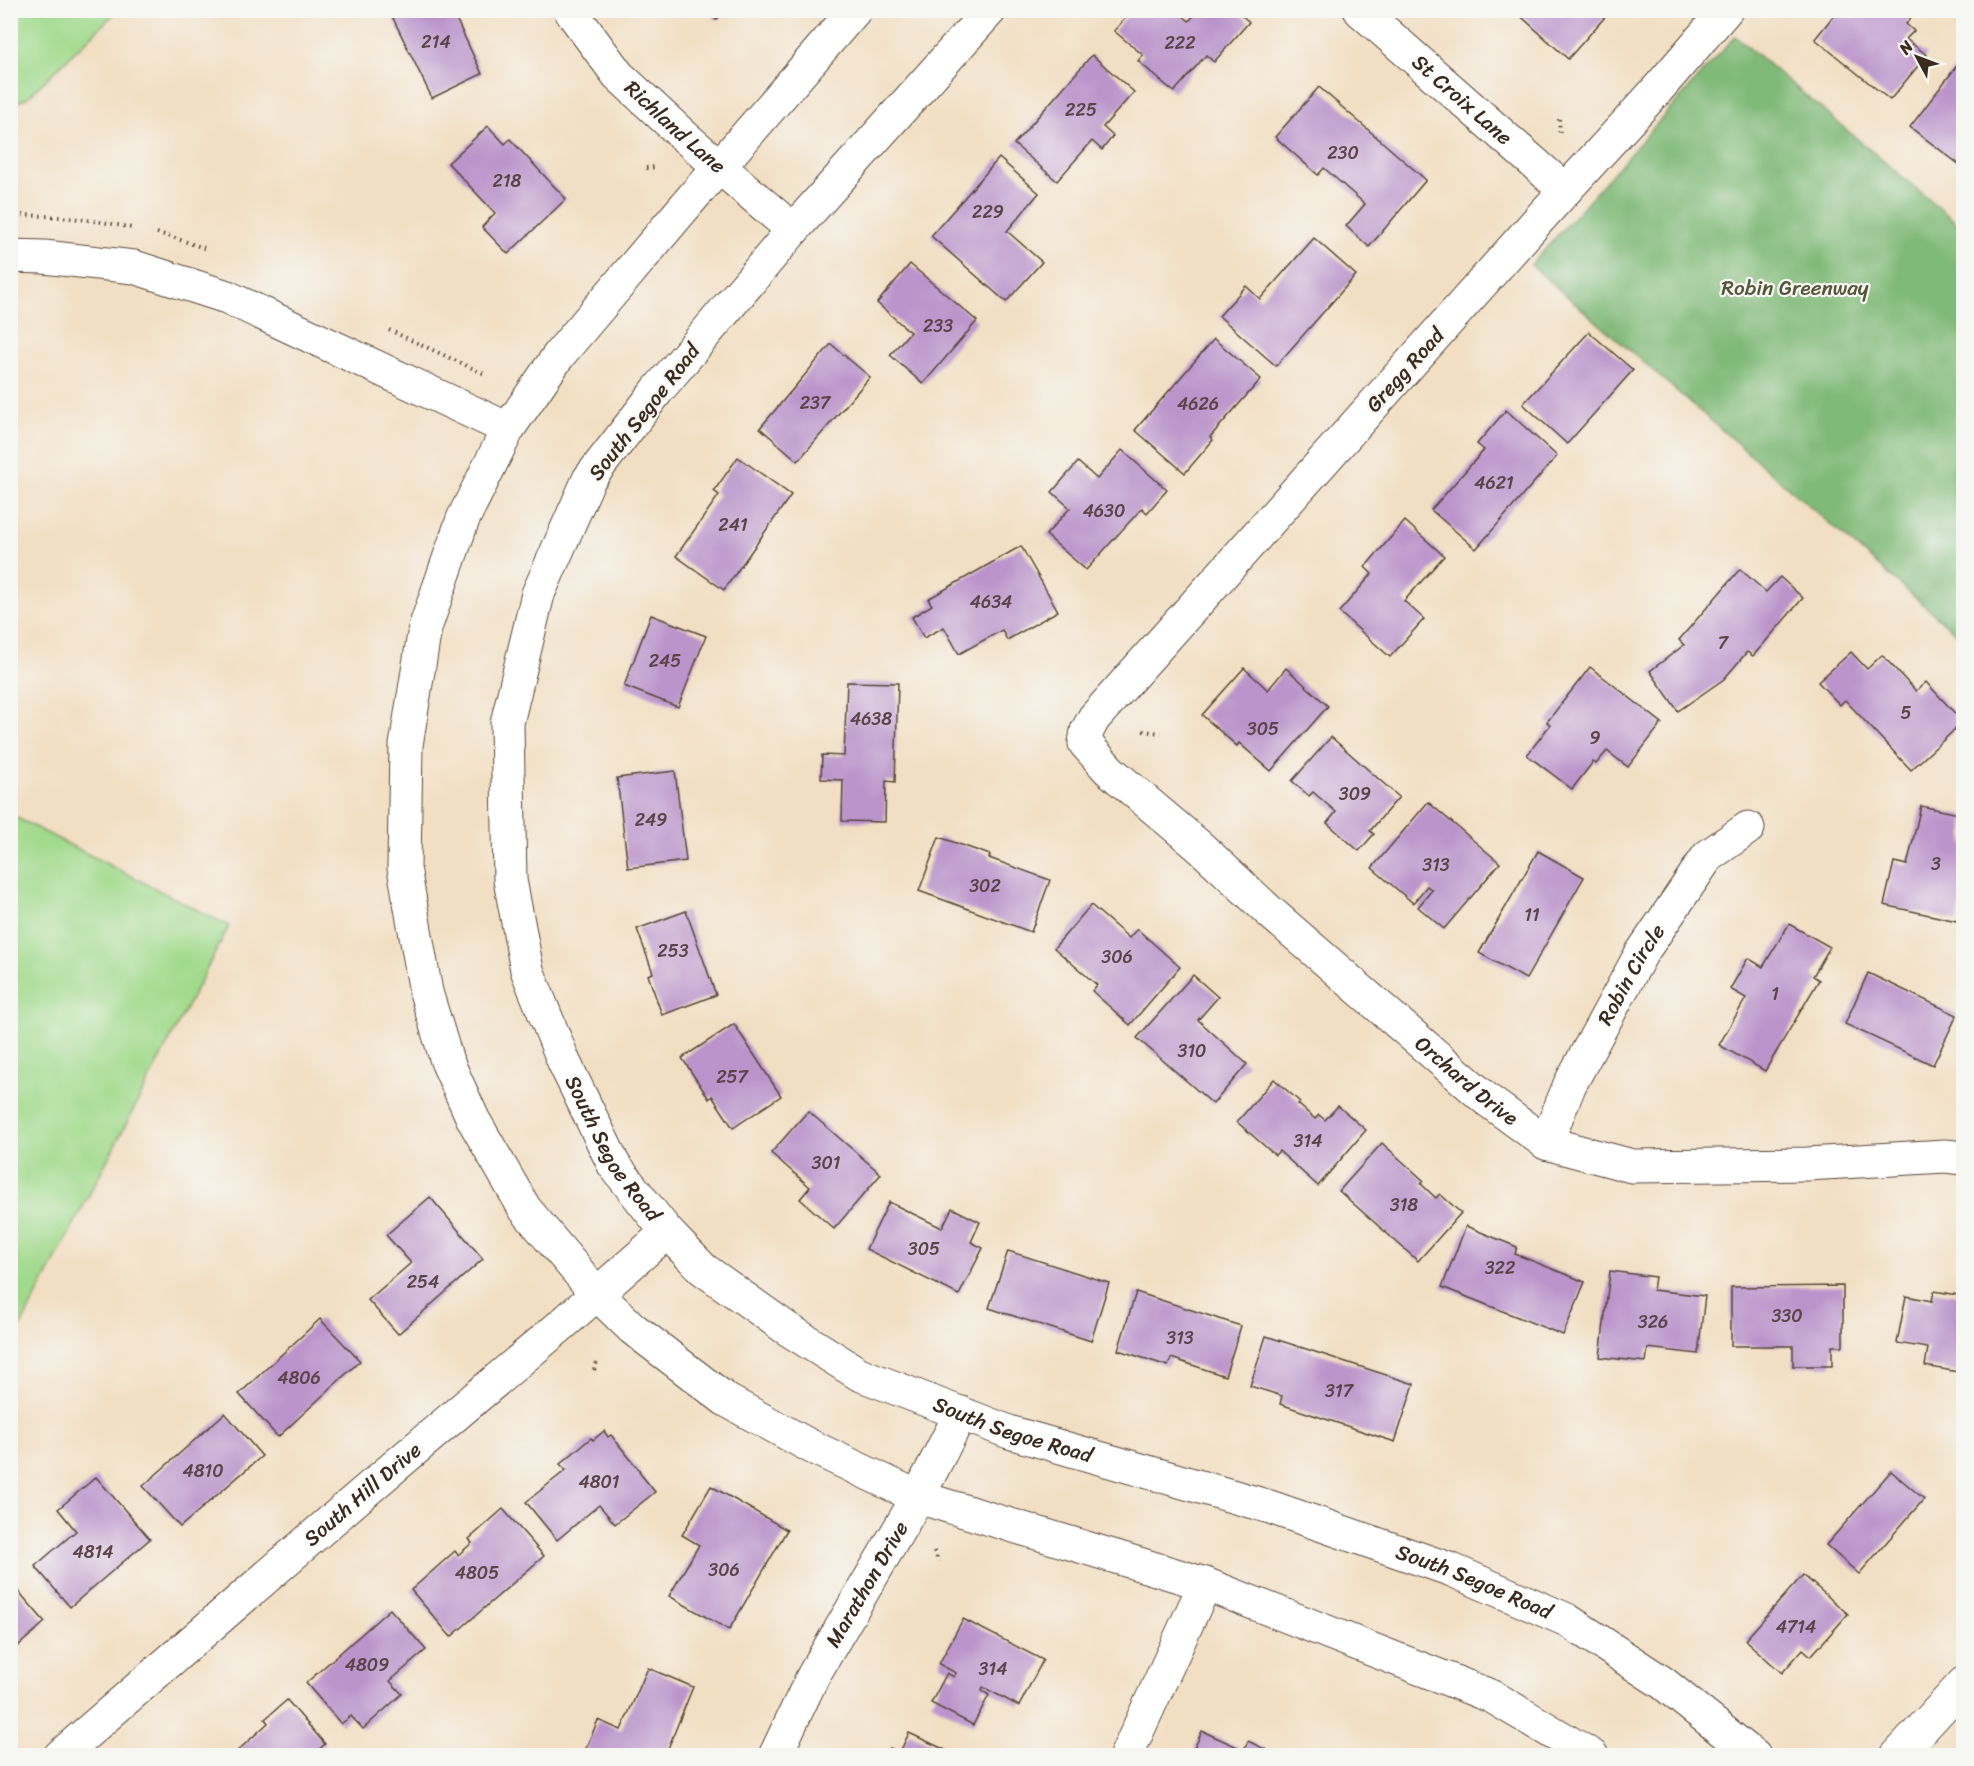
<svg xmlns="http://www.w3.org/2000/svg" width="1974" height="1766" viewBox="0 0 1974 1766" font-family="Sriracha,sans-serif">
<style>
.green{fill:#a1da8c;stroke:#6e8255;stroke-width:1.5}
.forest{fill:#80ba78;stroke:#5e724b;stroke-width:1.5}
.building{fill:#bb94cb}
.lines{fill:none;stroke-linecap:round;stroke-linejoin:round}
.minor-casing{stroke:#564537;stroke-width:35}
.major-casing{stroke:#564537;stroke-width:35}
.path{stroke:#564537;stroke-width:4;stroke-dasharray:1.5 4.5;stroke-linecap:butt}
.minor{stroke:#fff;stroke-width:33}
.major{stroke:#fff;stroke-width:33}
.labels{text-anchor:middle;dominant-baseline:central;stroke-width:4.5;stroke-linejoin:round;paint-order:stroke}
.number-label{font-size:18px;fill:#5b4449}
.street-label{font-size:21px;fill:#3b2a1e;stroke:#f6f6f2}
.park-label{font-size:21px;fill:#54563a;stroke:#f6f6f2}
</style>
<rect width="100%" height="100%" fill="#f6f6f2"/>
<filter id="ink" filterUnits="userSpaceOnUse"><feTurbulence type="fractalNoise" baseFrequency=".0167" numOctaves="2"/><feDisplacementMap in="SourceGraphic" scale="12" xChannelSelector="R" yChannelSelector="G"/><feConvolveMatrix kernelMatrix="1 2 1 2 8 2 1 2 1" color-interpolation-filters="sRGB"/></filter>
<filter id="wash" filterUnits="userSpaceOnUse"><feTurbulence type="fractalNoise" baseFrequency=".008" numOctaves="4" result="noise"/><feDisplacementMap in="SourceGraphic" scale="24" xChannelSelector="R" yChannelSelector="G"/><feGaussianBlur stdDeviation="1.35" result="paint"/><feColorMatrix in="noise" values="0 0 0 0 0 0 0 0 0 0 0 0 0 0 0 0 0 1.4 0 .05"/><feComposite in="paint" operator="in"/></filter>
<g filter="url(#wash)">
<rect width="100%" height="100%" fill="#f2dfc3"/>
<!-- green -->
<g class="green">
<polygon points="10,11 11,10 117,11 28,97 11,105"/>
<polygon points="11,815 229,926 11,1345"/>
</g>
<!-- forest -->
<polygon class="forest" points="1735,36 1963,228 1963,639 1531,265"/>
<g id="blocks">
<!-- building -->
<g class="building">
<polygon points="389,10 452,10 482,74 432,98"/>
<polygon points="708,10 728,10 716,20"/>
<polygon points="1132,10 1186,10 1182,15 1189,21 1199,10 1236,10 1249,22 1214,62 1206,55 1174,92 1138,61 1143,55 1114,31"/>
<polygon points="1514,10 1598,10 1605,17 1568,59"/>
<polygon points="1838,10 1917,10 1906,24 1914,31 1906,39 1927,55 1890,100 1815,39"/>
<polygon points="1092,55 1134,92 1103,127 1113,136 1102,150 1092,141 1057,181 1014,144"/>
<polygon points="1962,59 1964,60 1964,168 1910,127"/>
<polygon points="1319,87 1426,180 1369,247 1346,226 1365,204 1324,168 1318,175 1275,137"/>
<polygon points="488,126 505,144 510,139 566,199 508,254 482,227 495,213 448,163"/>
<polygon points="999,158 1039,193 1007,231 1042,262 1006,302 931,236"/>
<polygon points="1314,238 1356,275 1276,366 1219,316 1246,286 1260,299"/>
<polygon points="910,264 977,321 923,384 890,355 910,332 877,303"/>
<polygon points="1589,332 1633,370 1567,444 1523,404"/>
<polygon points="1214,339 1261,379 1210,437 1213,440 1185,473 1135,430"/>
<polygon points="831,344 870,377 798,461 760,428"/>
<polygon points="1506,410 1557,456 1476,549 1431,510 1484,450 1477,444"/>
<polygon points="1122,450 1167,490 1147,513 1142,508 1086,570 1046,535 1070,508 1052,492 1078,462 1097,479"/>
<polygon points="738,457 791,495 724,590 676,556 719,495 714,491"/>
<polygon points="1405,521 1444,556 1404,601 1424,619 1390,657 1339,612 1372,574 1365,567"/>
<polygon points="1021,546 1058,611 1007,640 1002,630 959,654 944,627 924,638 912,617 932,605 928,599"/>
<polygon points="1740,569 1766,592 1780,577 1803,598 1753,656 1747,652 1724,679 1678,711 1650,671 1684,645 1679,640"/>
<polygon points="651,615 706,636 678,707 624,686"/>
<polygon points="1851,652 1867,669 1882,655 1916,691 1926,682 1963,722 1911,770 1845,700 1840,705 1818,682"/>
<polygon points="1590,667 1662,723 1628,767 1607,751 1596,764 1593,762 1572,789 1527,755 1550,725 1547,722"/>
<polygon points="1244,668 1268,690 1286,668 1328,706 1271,771 1239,743 1237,746 1202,715"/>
<polygon points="847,682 898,683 895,782 886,781 885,822 842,821 843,780 821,779 822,755 844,756"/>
<polygon points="1331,737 1399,797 1370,831 1374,834 1359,851 1327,823 1336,812 1313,792 1309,796 1292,781"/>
<polygon points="675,771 686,861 628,868 617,778"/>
<polygon points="1428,802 1500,863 1444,929 1418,907 1432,890 1427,886 1413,903 1372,868"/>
<polygon points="1921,806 1964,815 1964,890 1957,921 1884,905 1894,862 1907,865"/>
<polygon points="939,837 990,855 989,858 1050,880 1031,932 919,891"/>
<polygon points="1538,851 1584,877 1526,979 1479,953"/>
<polygon points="1091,905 1129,938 1137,929 1180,967 1130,1025 1092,991 1097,985 1054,948"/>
<polygon points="686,911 716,995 662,1015 648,975 653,973 637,929"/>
<polygon points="1789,924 1830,947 1813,976 1819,980 1765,1071 1719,1045 1746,998 1730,989 1748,958 1763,967"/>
<polygon points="1868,973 1957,1015 1933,1065 1845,1024"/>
<polygon points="1193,975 1218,997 1198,1020 1247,1064 1213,1104 1137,1038"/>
<polygon points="734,1024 781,1096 733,1128 712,1096 709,1099 682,1058"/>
<polygon points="1274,1079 1300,1102 1298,1104 1315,1119 1319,1115 1325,1120 1338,1106 1366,1130 1318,1186 1279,1151 1275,1155 1237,1122"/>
<polygon points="808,1111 881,1174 834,1229 800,1199 810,1187 771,1153"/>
<polygon points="1382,1143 1424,1181 1421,1184 1436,1198 1440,1194 1461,1213 1418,1261 1339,1191"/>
<polygon points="430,1197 483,1259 398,1334 368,1300 411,1263 386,1235"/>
<polygon points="889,1202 942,1228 952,1208 980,1222 971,1242 983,1248 959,1295 866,1249"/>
<polygon points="1466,1226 1517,1247 1515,1254 1585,1282 1563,1335 1442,1287"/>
<polygon points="1008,1251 1109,1283 1091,1341 989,1308"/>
<polygon points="1610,1271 1655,1277 1653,1290 1705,1296 1698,1354 1648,1348 1646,1362 1600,1357"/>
<polygon points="1843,1286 1843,1346 1832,1346 1832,1366 1793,1366 1793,1346 1731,1346 1731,1287"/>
<polygon points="1934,1291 1964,1296 1964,1373 1925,1366 1928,1348 1897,1343 1906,1296 1932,1301"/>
<polygon points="1136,1292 1241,1326 1225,1376 1171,1358 1168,1366 1118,1350"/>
<polygon points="320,1319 360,1361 278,1437 239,1394"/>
<polygon points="1266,1336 1414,1384 1395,1442 1280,1404 1282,1396 1250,1386"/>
<polygon points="225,1413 262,1456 180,1527 143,1486"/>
<polygon points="604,1431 608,1437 611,1435 640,1471 639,1472 655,1492 615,1524 599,1505 557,1540 526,1502 566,1470 560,1464 591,1438 593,1440"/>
<polygon points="1891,1471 1924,1499 1859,1574 1826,1545"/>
<polygon points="96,1477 150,1539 70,1607 35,1566 76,1531 58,1509"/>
<polygon points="711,1486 787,1530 729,1630 669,1596 699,1545 682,1535"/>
<polygon points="503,1509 544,1556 451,1637 411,1590 455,1551 458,1555 472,1543 469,1539"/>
<polygon points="1803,1575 1848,1614 1811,1656 1803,1649 1782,1673 1745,1640"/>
<polygon points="13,1585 45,1622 10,1653 10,1588"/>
<polygon points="390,1609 426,1650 390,1681 402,1694 363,1729 351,1716 341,1724 306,1683"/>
<polygon points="963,1619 1043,1660 1019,1706 983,1687 982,1691 989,1695 973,1725 931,1703 947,1673 954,1677 956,1673 939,1664"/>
<polygon points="648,1668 693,1687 665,1756 589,1756 584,1753 598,1720 621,1730"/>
<polygon points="287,1700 325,1744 312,1756 232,1756 268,1723 265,1719"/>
<polygon points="1202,1731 1244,1750 1248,1741 1279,1756 1191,1756"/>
<polygon points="909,1733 952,1753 951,1756 887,1756 890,1748 900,1752"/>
</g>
</g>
</g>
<g filter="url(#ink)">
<use href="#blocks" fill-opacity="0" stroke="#564537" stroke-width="1.5"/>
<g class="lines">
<!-- minor casing -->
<g class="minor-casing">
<g id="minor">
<path id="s1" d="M 570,10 L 618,75 L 685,137 L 793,230"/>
<polyline points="855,10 692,198 559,355 508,429 463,519 425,628 406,745 404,868 426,992 447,1061 473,1119 525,1209 596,1293 632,1328 726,1400 810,1446 918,1497 1205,1584 1493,1697 1592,1756"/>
<path id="s2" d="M 990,10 L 793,230 L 657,391 L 589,479 L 538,594 L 507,723 L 510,880 L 527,970 L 564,1062 L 614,1165 L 667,1232 L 703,1269 L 786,1328 L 859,1374 L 1009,1432 L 1270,1507 L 1452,1570 L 1567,1620 L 1663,1683 L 1754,1756"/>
<path id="s3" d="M 1360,10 L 1565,190"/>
<path id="s4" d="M 1726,10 L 1656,91 L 1541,217 L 1094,718 L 1087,731 L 1085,743 L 1109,770 L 1200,847 L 1270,912 L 1486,1099 L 1546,1143 L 1632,1166 L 1807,1164 L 1945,1156 L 1964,1158"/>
<polyline points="10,256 44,257 134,267 227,297 508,429"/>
<path id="s5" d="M 1546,1143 L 1570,1084 L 1641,954 L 1708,856 L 1748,828"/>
<path id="s6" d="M 60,1756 L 361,1495 L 565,1322 L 667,1232"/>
<path id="s7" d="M 775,1756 L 813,1676 L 918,1497 L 961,1413"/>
<polyline points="1126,1756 1205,1584"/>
</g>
</g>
<!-- major casing -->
<g class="major-casing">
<polyline id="major" points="1897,1756 1964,1683"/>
</g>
<!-- path -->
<g class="path">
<polyline points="1559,119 1560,136"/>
<polyline points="646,168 657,167"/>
<path d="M 10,215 C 52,215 91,219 132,228"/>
<polyline points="157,233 172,237 204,248"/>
<polyline points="389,330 487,375"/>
<polyline points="1143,731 1161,733"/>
<polyline points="594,1370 597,1362"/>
<polyline points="934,1551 939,1562"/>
</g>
<!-- minor -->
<use href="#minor" class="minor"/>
<!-- major -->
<use href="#major" class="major"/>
</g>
</g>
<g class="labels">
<!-- number labels -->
<g class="number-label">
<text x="436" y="42">214</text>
<text x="1180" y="43">222</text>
<text x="1081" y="110">225</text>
<text x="1343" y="153">230</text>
<text x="507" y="181">218</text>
<text x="988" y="212">229</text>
<text x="938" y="326">233</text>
<text x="815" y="403">237</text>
<text x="1198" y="404">4626</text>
<text x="1494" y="483">4621</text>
<text x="1104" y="511">4630</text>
<text x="733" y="525">241</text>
<text x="991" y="602">4634</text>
<text x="1723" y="643">7</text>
<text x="665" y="661">245</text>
<text x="1906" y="713">5</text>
<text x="871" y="719">4638</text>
<text x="1263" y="729">305</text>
<text x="1595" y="738">9</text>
<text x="1355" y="794">309</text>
<text x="651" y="820">249</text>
<text x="1936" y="864">3</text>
<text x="1436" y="865">313</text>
<text x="985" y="886">302</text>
<text x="1532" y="915">11</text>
<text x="673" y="951">253</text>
<text x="1117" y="957">306</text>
<text x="1775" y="994">1</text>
<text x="1192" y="1051">310</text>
<text x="732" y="1077">257</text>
<text x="1308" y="1141">314</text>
<text x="826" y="1163">301</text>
<text x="1404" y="1205">318</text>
<text x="924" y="1249">305</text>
<text x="1500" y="1268">322</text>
<text x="423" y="1282">254</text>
<text x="1787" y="1316">330</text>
<text x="1653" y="1322">326</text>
<text x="1180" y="1338">313</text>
<text x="299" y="1378">4806</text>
<text x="1339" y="1391">317</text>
<text x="203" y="1471">4810</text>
<text x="599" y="1482">4801</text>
<text x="93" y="1552">4814</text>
<text x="724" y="1570">306</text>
<text x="477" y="1573">4805</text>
<text x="1796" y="1627">4714</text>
<text x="367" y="1665">4809</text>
<text x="993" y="1669">314</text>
</g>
<!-- street labels -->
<g class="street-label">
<text stroke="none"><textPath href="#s3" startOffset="136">St Croix Lane</textPath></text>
<text stroke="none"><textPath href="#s1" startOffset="158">Richland Lane</textPath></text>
<text transform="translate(1405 370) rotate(-48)">Gregg Road</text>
<text transform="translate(644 412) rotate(-52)">South Segoe Road</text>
<text stroke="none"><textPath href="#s5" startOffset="189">Robin Circle</textPath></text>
<text stroke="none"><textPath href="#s4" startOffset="1486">Orchard Drive</textPath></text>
<text stroke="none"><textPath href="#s2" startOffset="1323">South Segoe Road</textPath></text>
<text stroke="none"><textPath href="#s2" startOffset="1827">South Segoe Road</textPath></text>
<text stroke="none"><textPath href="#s6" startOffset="400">South Hill Drive</textPath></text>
<text stroke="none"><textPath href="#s2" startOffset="2313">South Segoe Road</textPath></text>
<text stroke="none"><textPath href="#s7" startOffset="195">Marathon Drive</textPath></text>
</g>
<!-- park labels -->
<g class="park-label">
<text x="1795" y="288">Robin Greenway</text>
</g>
</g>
<!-- margin -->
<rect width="1974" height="1766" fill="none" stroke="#f6f6f2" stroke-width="36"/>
<!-- north arrow -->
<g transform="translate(1917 57) rotate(311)" stroke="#f6f6f2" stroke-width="4.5" paint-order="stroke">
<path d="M0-4.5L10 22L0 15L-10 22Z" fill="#3b2a1e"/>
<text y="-9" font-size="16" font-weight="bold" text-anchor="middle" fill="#3b2a1e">N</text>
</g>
</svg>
